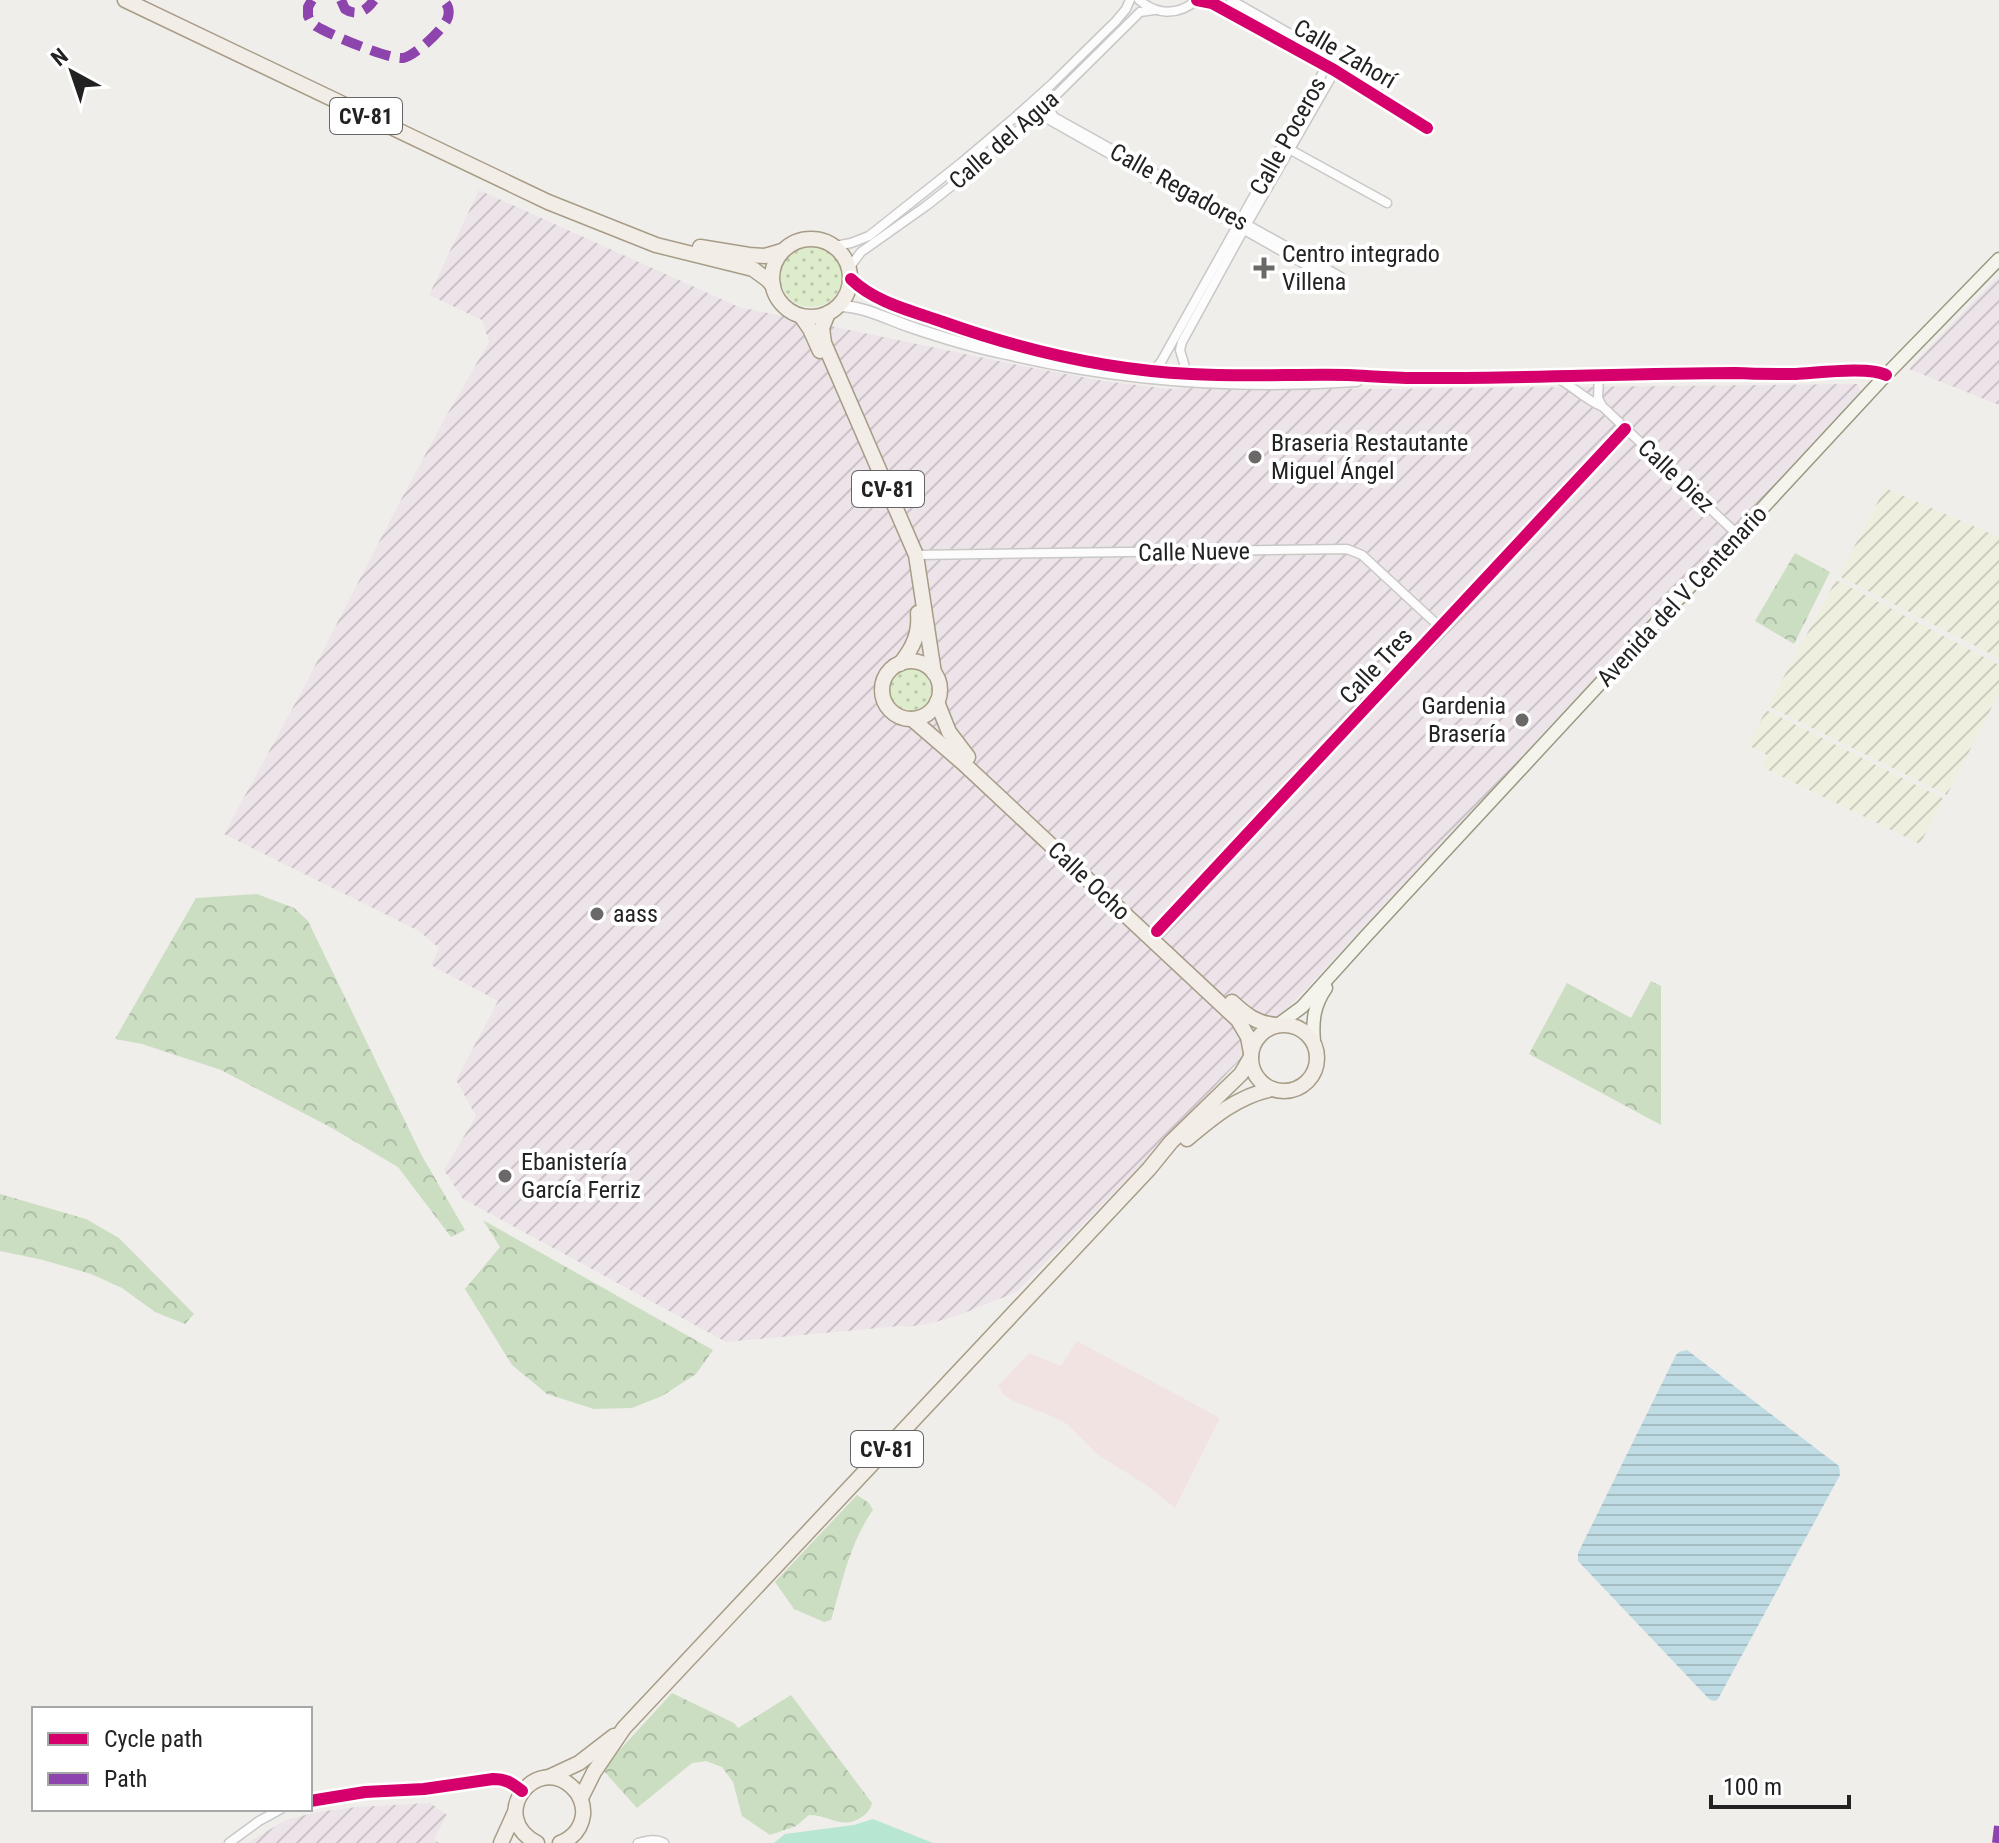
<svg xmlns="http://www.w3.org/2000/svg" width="1999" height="1843" viewBox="0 0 1999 1843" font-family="'Roboto Condensed',sans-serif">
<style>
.commercial{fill:#f1e3e1}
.industrial{fill:url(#industrial-furrows)}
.farmland{fill:url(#farmland-furrows)}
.grass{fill:url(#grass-dots)}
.forest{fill:url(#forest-crowns)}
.pitch{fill:#b7e6d2}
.water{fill:url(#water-rules)}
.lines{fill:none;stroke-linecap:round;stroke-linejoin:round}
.minor-casing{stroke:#c9c8c7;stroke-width:11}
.tertiary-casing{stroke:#c9c8c7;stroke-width:13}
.secondary-casing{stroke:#999a82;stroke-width:15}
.primary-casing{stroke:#a79c86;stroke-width:17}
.minor{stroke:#fdfcfc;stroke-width:8}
.tertiary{stroke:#fdfcfc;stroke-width:10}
.secondary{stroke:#f4f4ed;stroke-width:12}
.primary{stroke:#f3ede7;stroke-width:14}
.quiet{stroke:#8e44ad;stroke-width:10;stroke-dasharray:20 10;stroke-linecap:butt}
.cycleway-casing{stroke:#fff;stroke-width:17}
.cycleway{stroke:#d6006c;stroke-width:12}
.poi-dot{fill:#6a6968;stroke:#fff;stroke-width:3}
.labels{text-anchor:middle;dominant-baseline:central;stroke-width:8;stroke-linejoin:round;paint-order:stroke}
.shield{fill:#fff;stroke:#646464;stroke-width:2}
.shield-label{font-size:22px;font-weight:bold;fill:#222}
.street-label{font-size:24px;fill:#222;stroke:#fff}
.poi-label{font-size:24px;fill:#222;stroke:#fff;text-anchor:start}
</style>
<defs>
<pattern id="industrial-furrows" width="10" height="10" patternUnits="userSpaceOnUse" patternTransform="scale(2)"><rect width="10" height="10" fill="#ede4e9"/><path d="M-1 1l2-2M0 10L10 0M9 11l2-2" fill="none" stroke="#cbc3c8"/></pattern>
<pattern id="farmland-furrows" width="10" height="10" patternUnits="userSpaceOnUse" patternTransform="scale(2)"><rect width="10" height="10" fill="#efefdf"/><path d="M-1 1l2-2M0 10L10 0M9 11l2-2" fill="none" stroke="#cdcdbf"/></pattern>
<pattern id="grass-dots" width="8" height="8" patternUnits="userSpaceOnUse" patternTransform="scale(2)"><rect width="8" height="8" fill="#ddeccb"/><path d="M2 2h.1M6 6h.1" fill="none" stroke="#bdcaae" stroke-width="1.8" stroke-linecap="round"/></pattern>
<pattern id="forest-crowns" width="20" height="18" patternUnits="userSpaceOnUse" patternTransform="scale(2)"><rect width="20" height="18" fill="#cbdec1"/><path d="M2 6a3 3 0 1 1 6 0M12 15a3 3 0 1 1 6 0" fill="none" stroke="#aebea6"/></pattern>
<pattern id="water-rules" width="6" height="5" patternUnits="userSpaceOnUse" patternTransform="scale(2)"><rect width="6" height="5" fill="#bfdbe3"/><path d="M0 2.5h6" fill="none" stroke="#a4bcc2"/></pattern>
</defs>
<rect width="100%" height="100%" fill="#f0eeeb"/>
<!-- commercial -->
<polygon class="commercial" points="1077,1341 1220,1418 1175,1508 1149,1487 1097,1454 1067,1424 1049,1415 1013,1401 1004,1395 998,1386 1029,1353 1061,1366"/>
<!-- industrial -->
<g class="industrial">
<polygon points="479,190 739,307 1028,367 1104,381 1169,389 1218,387 1376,389 1857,384 1862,393 1152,1154 1017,1292 959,1315 932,1323 907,1327 900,1326 726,1342 463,1199 444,1170 476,1116 456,1080 498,1001 431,965 439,948 419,931 224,834 304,687 394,513 441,425 489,342 482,320 429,295"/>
<polygon points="1999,276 1999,405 1909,369 1966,309"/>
<polygon points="430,1803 447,1815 434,1839 439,1843 247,1843 286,1820 317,1812 357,1807"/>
</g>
<!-- farmland -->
<g class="farmland">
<polygon points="1885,488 1999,537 1999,658 1839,576"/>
<polygon points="1836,580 1999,665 1999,693 1947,795 1768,706"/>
<polygon points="1766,710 1944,799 1920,844 1762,767 1767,755 1748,745"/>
</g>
<!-- grass -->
<g class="grass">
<circle cx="811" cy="276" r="31"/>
<circle cx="910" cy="690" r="21"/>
</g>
<!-- forest -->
<g class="forest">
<polygon points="1795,553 1830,572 1794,644 1755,621"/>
<polygon points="257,894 294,908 308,921 422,1156 465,1230 451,1237 398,1167 330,1127 221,1070 142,1044 115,1039 196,898"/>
<polygon points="1651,981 1661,986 1661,1125 1529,1054 1567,983 1631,1018"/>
<polygon points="0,1194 86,1219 119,1238 194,1314 185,1324 155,1312 122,1288 91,1274 43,1260 0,1251"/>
<polygon points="483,1220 713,1350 696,1374 662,1396 632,1408 594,1409 547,1394 512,1365 465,1289 500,1247"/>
<path d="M 857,1495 L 869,1503 L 873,1510 C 850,1542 842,1583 831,1620 L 824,1622 L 794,1609 L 775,1582 Z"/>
<path d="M 672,1693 L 734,1723 L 738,1728 L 791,1695 L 872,1803 C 870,1810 867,1814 860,1818 C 842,1830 827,1814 809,1815 L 796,1826 L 770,1835 L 742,1816 L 733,1782 L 722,1767 L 706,1761 L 692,1763 L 637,1808 L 602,1769 Z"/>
</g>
<!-- pitch -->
<polygon class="pitch" points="873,1819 933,1843 774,1843 785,1834 854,1825"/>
<!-- water -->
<polygon class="water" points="1687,1350 1839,1466 1840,1475 1718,1699 1715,1701 1710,1700 1578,1561 1578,1553 1676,1355 1679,1352"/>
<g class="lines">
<!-- minor casing -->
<g class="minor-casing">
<g id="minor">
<path d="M 1139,0 C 1158,16 1179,15 1197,0"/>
<polyline points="1197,0 1212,3 1334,70 1427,128"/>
<polyline points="1231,0 1380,85"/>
<polyline points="1035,116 1046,118 1338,283 1342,281 1341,277 1054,117 1047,105"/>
<polyline points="1289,149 1387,203"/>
<polyline points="835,246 851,243 869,236 961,163 1013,119 1053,83 1116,21 1126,9 1130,0"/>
<polyline points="849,268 861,252 926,206 977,166 1035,116 1140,12 1154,10"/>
<polyline points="1153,371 1161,362 1326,67"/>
<polyline points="1187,374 1180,350 1182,342 1244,229 1340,62"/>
<polyline points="1599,375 1598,398 1602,406 1739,536"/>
<path d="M 1555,377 C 1572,385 1584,399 1601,406"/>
<polyline points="916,555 1347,549 1362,555 1441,628"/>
<polyline points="1157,931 1625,429"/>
<path d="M 310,1801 L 365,1792 L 424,1789 L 493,1779 C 506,1779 512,1783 522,1791"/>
<polyline points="229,1843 259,1821 281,1809"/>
<path d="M 638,1843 C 646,1841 656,1838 664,1843"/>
</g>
</g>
<!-- tertiary casing -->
<g class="tertiary-casing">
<g id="tertiary">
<path d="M 851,279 C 874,302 912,311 943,322 C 1022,350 1107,370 1191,374 C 1243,377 1296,374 1348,375 C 1370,376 1392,378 1415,378 C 1522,379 1629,373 1735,373 C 1756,374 1776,374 1796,374 C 1817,373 1869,366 1886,375"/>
<path d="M 838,306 C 863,306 885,318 908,326 C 940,337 973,347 1007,354 C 1121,381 1240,389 1357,381"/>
</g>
</g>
<!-- secondary casing -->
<g class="secondary-casing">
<g id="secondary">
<polyline points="1279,1024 1302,1007 1367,935 1886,375 1999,259"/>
<path d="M 1314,1042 C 1312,1021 1314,1005 1326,988"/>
</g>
</g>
<!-- primary casing -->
<g class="primary-casing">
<g id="primary">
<polyline points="125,0 548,202 656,245 753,269 768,280 773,286"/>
<circle cx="811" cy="278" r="39"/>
<polyline points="700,247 749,255 765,256 782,251"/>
<polyline points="828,313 822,328 824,343 916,555 934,673"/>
<polyline points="801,316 810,329 820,351"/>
<circle cx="911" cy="690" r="29"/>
<path d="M 900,664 C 913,648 920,633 918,613"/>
<polyline points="937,702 949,732 968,757"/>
<polyline points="912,719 963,763 1238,1020 1248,1037 1251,1053"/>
<path d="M 1232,1002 C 1246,1015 1257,1024 1277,1025"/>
<circle cx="1284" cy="1058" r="33"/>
<path d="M 1187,1139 C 1213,1117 1238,1096 1272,1089"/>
<polyline points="549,1777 579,1763 614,1736"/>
<polyline points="581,1798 594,1772 624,1728 1149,1169 1171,1142 1241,1074 1251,1057"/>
<polyline points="501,1843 515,1812"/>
<path d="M 537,1843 C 486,1816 537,1753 572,1787 C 580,1794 584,1805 583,1815 C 581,1829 573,1838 560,1843"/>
</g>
</g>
<!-- minor -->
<use href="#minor" class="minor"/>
<!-- tertiary -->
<use href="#tertiary" class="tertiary"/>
<!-- secondary -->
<use href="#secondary" class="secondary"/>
<!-- primary -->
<use href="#primary" class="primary"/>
<!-- quiet -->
<g class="quiet">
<path d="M 312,0 L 308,7 L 308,16 C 311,22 311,22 316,26 C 328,34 390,60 403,58 C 415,56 445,28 448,17 C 450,9 448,5 443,0"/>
<path d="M 341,0 L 345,9 C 357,17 366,11 374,0"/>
<polyline points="1997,1843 1999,1826"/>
</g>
<!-- cycleway casing -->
<g class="cycleway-casing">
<g id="cycleway">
<polyline points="1197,0 1212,3 1334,70 1427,128"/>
<path d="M 851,279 C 874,302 912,311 943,322 C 1022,350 1107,370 1191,374 C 1243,377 1296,374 1348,375 C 1370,376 1392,378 1415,378 C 1522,379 1629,373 1735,373 C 1756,374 1776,374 1796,374 C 1817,373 1869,366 1886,375"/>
<polyline points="1157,931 1625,429"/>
<path d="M 310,1801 L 365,1792 L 424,1789 L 493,1779 C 506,1779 512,1783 522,1791"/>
</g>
</g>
<!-- cycleway -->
<use href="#cycleway" class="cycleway"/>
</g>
<!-- markers -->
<g class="poi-dot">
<path d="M1260 256h8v8h8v8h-8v8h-8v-8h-8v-8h8z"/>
<circle cx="1255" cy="457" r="8"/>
<circle cx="1522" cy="720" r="8"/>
<circle cx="597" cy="914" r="8"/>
<circle cx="505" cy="1176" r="8"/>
</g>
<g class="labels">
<!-- shield labels -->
<g class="shield">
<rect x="330" y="98" width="72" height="36" rx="6"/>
<rect x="852" y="471" width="72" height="36" rx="6"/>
<rect x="851" y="1431" width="72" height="36" rx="6"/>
</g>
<g class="shield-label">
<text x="366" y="116">CV-81</text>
<text x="888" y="489">CV-81</text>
<text x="887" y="1449">CV-81</text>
</g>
<!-- street labels -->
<g class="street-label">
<text transform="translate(1345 54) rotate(30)">Calle Zahorí</text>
<text transform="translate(1288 136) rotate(-61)">Calle Poceros</text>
<text transform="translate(1004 140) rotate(-41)">Calle del Agua</text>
<text transform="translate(1179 187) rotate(29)">Calle Regadores</text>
<text transform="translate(1676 476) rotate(43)">Calle Diez</text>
<text transform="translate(1194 552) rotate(-1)">Calle Nueve</text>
<text transform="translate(1682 596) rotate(-47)">Avenida del V Centenario</text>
<text transform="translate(1376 666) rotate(-47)">Calle Tres</text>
<text transform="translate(1089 881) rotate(43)">Calle Ocho</text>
</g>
<!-- poi labels -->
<g class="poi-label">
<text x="1282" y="254">Centro integrado<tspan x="1282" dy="28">Villena</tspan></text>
<text x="1271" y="443">Braseria Restautante<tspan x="1271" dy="28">Miguel Ángel</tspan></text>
<text x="1506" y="706" text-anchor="end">Gardenia<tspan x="1506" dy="28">Brasería</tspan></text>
<text x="613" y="914">aass</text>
<text x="521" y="1162">Ebanistería<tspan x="521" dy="28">García Ferriz</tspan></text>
</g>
</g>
<!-- legend -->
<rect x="32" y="1707" width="280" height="104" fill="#ffffff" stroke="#a7a7a7" stroke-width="2"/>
<rect x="48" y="1733" width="40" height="12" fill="#d6006c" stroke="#a7a7a7" stroke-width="2"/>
<text x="104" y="1747" font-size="24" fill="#222222">Cycle path</text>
<rect x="48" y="1773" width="40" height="12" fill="#8e44ad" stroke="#a7a7a7" stroke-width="2"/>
<text x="104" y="1787" font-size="24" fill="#222222">Path</text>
<!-- north arrow -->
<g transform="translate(72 72) rotate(320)" stroke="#ffffff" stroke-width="6" paint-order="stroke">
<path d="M0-6L14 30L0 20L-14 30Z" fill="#222222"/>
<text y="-12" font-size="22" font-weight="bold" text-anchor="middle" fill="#222222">N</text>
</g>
<!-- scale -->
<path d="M1711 1795v12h138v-12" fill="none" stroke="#222222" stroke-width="4"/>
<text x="1723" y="1795" font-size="24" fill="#222222" stroke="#ffffff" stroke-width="6" paint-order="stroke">100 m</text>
</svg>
